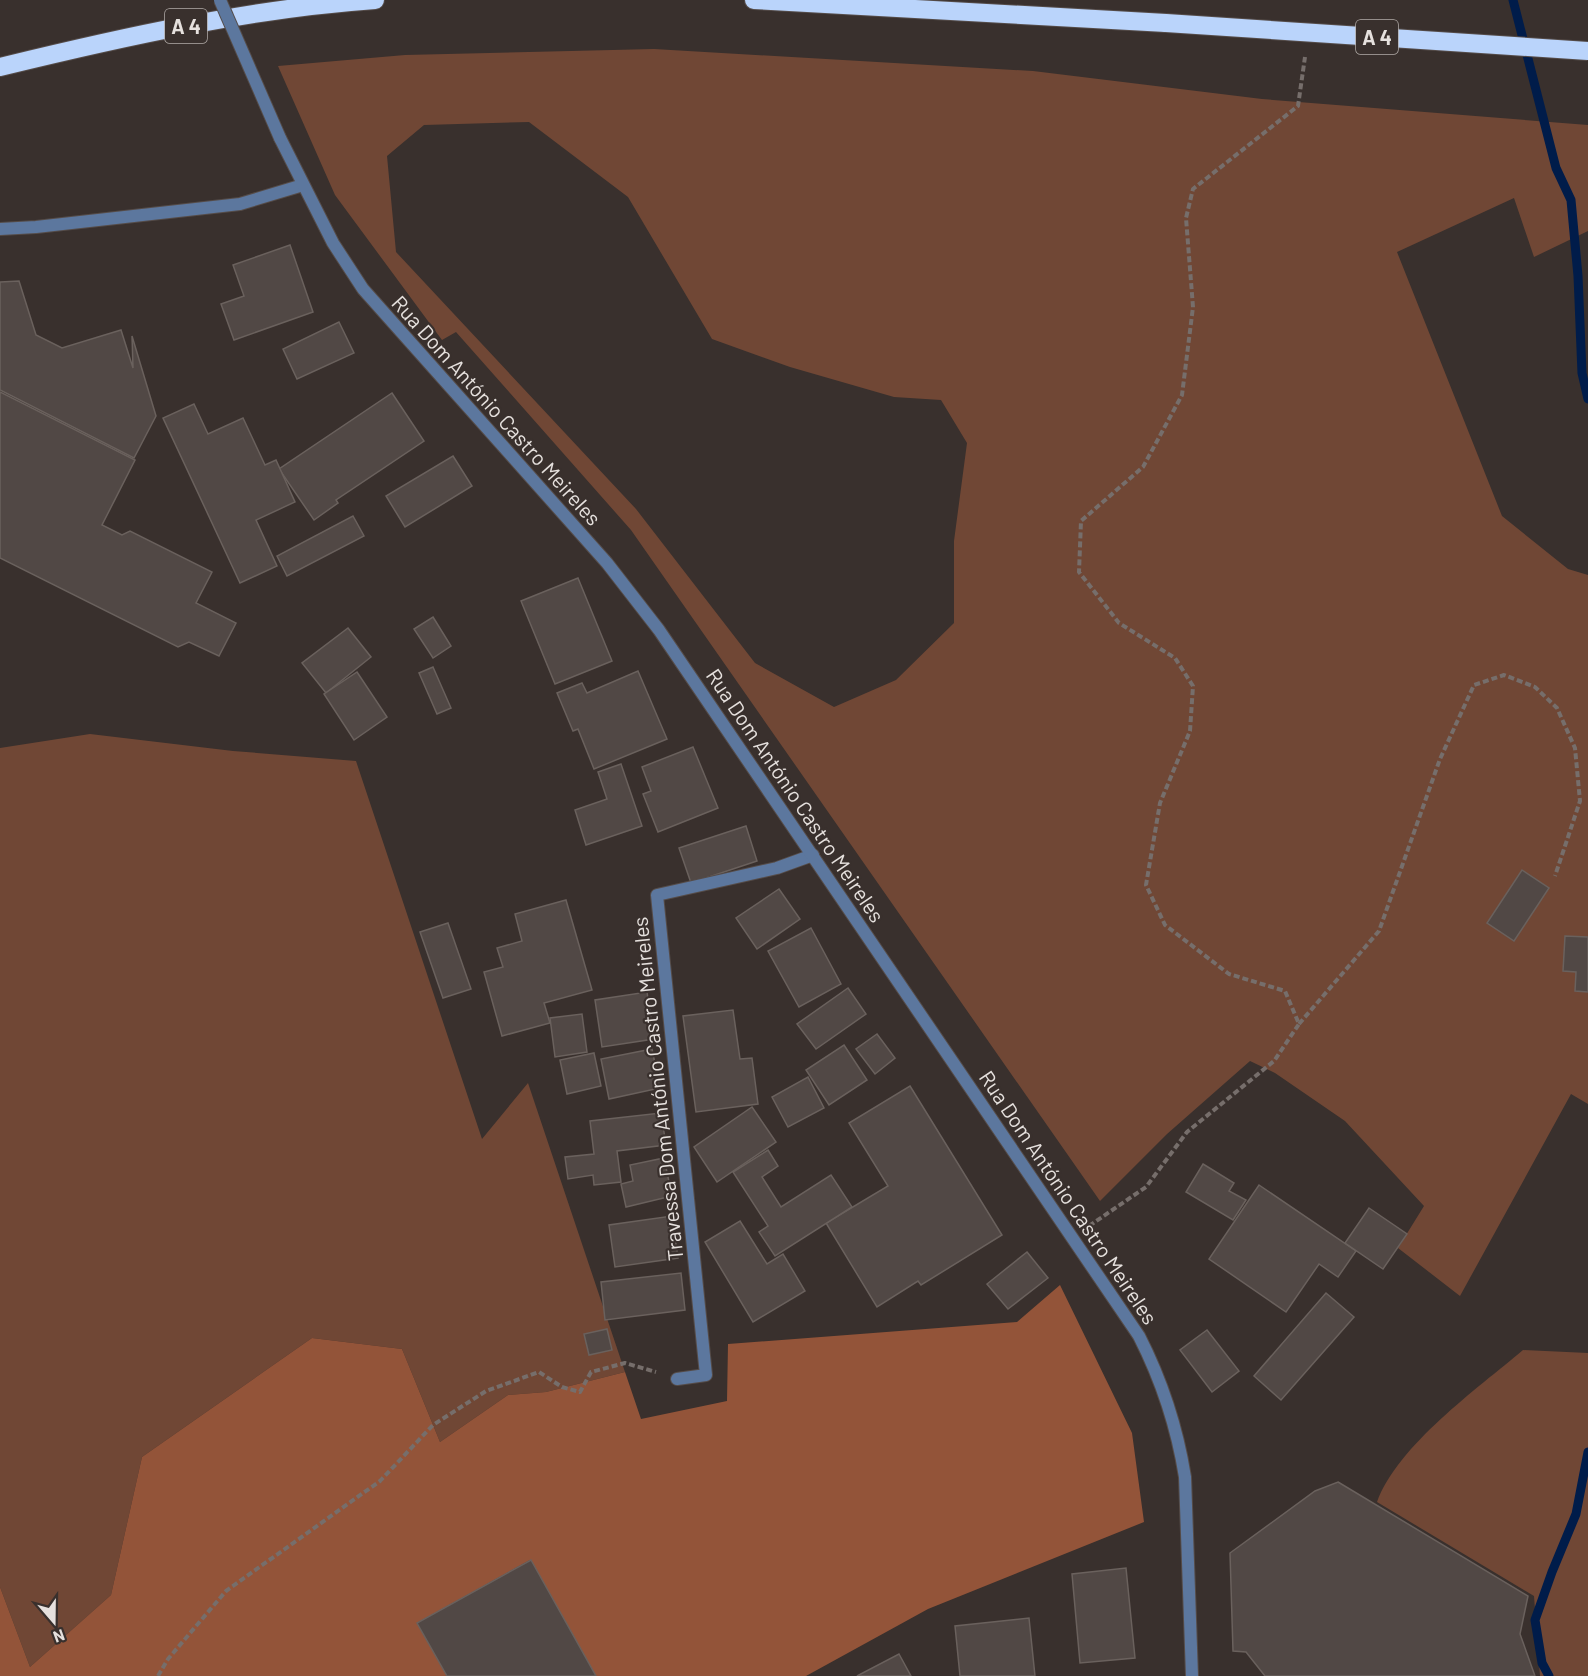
<svg xmlns="http://www.w3.org/2000/svg" width="1588" height="1676" viewBox="0 0 1588 1676" font-family="Barlow,sans-serif">
<style>
.green{fill:#704735;fill-rule:evenodd}
.forest{fill:#935439}
.lines{fill:none;stroke-linecap:round;stroke-linejoin:round}
.stream{stroke:#001c4a;stroke-width:9}
.building{fill:#514845;stroke:#6a615d;stroke-width:1.5}
.minor-casing{stroke:#554c49;stroke-width:14}
.tertiary-casing{stroke:#554c49;stroke-width:14}
.motorway-casing{stroke:#554c49;stroke-width:20}
.path{stroke:#766e6b;stroke-width:4;stroke-dasharray:6 3;stroke-linecap:butt}
.minor{stroke:#5c779e;stroke-width:12}
.tertiary{stroke:#5c779e;stroke-width:12}
.motorway{stroke:#bad4fb;stroke-width:18}
.tertiary-bridge-casing{stroke:#554c49;stroke-width:14;stroke-linecap:butt}
.motorway-bridge-casing{stroke:#554c49;stroke-width:20;stroke-linecap:butt}
.tertiary-bridge{stroke:#5c779e;stroke-width:12}
.motorway-bridge{stroke:#bad4fb;stroke-width:18}
.labels{text-anchor:middle;dominant-baseline:central;stroke-width:4.5;stroke-linejoin:round;paint-order:stroke}
.shield{fill:#39302d;stroke:#b2aca9;stroke-width:1.5}
.shield-label{font-size:20px;font-weight:bold;fill:#e6e1de}
.street-label{font-size:21px;fill:#e6e1de;stroke:#39302d}
</style>
<rect width="100%" height="100%" fill="#39302d"/>
<!-- green -->
<g class="green">
<path d="M 654,49 L 1033,71 L 1262,99 L 1588,125 L 1588,231 L 1534,257 L 1514,198 L 1397,252 L 1502,516 L 1568,569 L 1588,575 L 1588,1104 L 1571,1094 L 1460,1296 L 1398,1248 L 1424,1206 L 1345,1121 L 1275,1073 L 1250,1061 L 1167,1134 L 1100,1201 L 631,530 L 456,332 L 442,340 L 335,195 L 278,66 L 405,55 ZM 529,122 L 628,197 L 712,339 L 790,367 L 894,397 L 941,400 L 967,443 L 954,541 L 954,623 L 896,680 L 834,707 L 755,663 L 636,509 L 396,252 L 387,156 L 424,125 Z"/>
<polygon points="90,734 233,751 356,761 482,1139 528,1083 625,1372 546,1392 508,1395 440,1442 402,1349 312,1338 142,1457 111,1595 30,1667 0,1587 0,748"/>
<path d="M 1523,1350 L 1588,1353 L 1588,1676 L 1540,1676 L 1534,1596 L 1377,1502 C 1398,1445 1477,1389 1523,1350 Z"/>
</g>
<!-- forest -->
<polygon class="forest" points="1060,1285 1132,1433 1144,1522 928,1609 806,1676 596,1676 530,1560 417,1623 447,1676 0,1676 0,1587 30,1667 111,1595 142,1457 312,1338 402,1349 440,1442 508,1395 546,1392 625,1372 641,1419 727,1401 728,1344 1017,1322"/>
<g class="lines">
<!-- stream -->
<g class="stream">
<polyline points="1513,0 1556,168 1571,200 1578,276 1582,373 1588,399"/>
<polyline points="1549,1676 1542,1663 1535,1620 1552,1572 1576,1514 1588,1452"/>
</g>
</g>
<!-- building -->
<g class="building">
<polygon points="290,245 313,312 234,340 221,304 244,296 233,265"/>
<polygon points="19,281 36,335 62,348 121,330 133,368 132,336 156,416 134,458 0,390 0,282"/>
<polygon points="339,322 354,353 297,379 283,349"/>
<polygon points="0,392 135,460 102,525 122,535 130,531 212,572 196,603 236,623 219,656 189,642 178,647 0,558"/>
<polygon points="392,393 424,441 336,500 338,503 314,520 279,469"/>
<polygon points="194,404 208,434 243,418 265,465 276,460 295,502 256,520 277,566 240,583 163,418"/>
<polygon points="453,456 472,486 405,527 386,496"/>
<polygon points="353,516 364,536 287,576 277,556"/>
<polygon points="578,578 612,661 555,684 521,601"/>
<polygon points="433,617 451,646 433,658 414,629"/>
<polygon points="348,628 371,657 326,693 302,663"/>
<polygon points="433,667 451,708 437,714 419,673"/>
<polygon points="638,671 667,739 594,769 578,729 573,731 557,693 582,683 587,693"/>
<polygon points="357,672 387,717 354,740 324,694"/>
<polygon points="693,747 718,808 658,832 643,794 651,791 642,767"/>
<polygon points="621,764 642,826 586,845 575,810 607,799 598,772"/>
<polygon points="746,826 757,861 691,883 679,848"/>
<polygon points="1522,870 1549,888 1514,941 1487,923"/>
<polygon points="779,889 800,919 757,949 736,918"/>
<polygon points="566,900 592,990 544,1003 550,1023 502,1036 484,972 503,967 497,948 522,941 515,914"/>
<polygon points="448,923 471,989 443,998 420,932"/>
<polygon points="811,928 841,984 799,1007 768,951"/>
<polygon points="1565,936 1588,937 1588,992 1575,991 1576,972 1563,971"/>
<polygon points="848,988 866,1014 816,1049 797,1024"/>
<polygon points="647,992 654,1039 602,1047 595,1000"/>
<polygon points="733,1010 740,1059 752,1058 758,1104 696,1112 683,1016"/>
<polygon points="582,1014 587,1052 555,1057 550,1018"/>
<polygon points="877,1034 895,1058 875,1074 856,1049"/>
<polygon points="844,1045 867,1080 829,1105 806,1070"/>
<polygon points="652,1049 660,1088 609,1099 601,1059"/>
<polygon points="594,1053 601,1086 567,1094 560,1060"/>
<polygon points="808,1077 824,1108 788,1127 772,1097"/>
<polygon points="910,1086 1002,1235 921,1285 918,1281 877,1307 826,1223 888,1186 849,1123"/>
<polygon points="752,1107 776,1142 717,1182 694,1147"/>
<polygon points="661,1113 666,1145 617,1151 621,1182 594,1185 593,1175 568,1179 565,1157 594,1154 590,1121"/>
<polygon points="768,1150 778,1166 762,1177 781,1207 831,1175 852,1207 775,1256 759,1232 768,1226 733,1172"/>
<polygon points="664,1158 672,1196 626,1207 621,1184 633,1181 630,1165"/>
<polygon points="1203,1164 1234,1183 1229,1191 1246,1200 1233,1220 1186,1192"/>
<polygon points="1259,1185 1356,1251 1338,1277 1319,1264 1286,1312 1209,1259"/>
<polygon points="1369,1208 1407,1234 1383,1269 1345,1243"/>
<polygon points="672,1216 678,1258 615,1267 609,1225"/>
<polygon points="740,1221 767,1264 783,1254 805,1291 753,1322 705,1242"/>
<polygon points="1027,1252 1048,1278 1008,1309 987,1284"/>
<polygon points="681,1273 685,1310 605,1320 601,1282"/>
<polygon points="1326,1293 1354,1317 1281,1400 1254,1376"/>
<polygon points="607,1329 612,1350 589,1355 584,1334"/>
<polygon points="1207,1330 1239,1371 1212,1392 1180,1350"/>
<polygon points="1338,1482 1528,1596 1520,1634 1535,1676 1265,1676 1246,1652 1233,1651 1230,1553 1315,1491"/>
<polygon points="531,1560 596,1676 447,1676 417,1623"/>
<polygon points="1126,1568 1135,1658 1080,1663 1072,1574"/>
<polygon points="1029,1618 1035,1676 960,1676 955,1626"/>
<polygon points="899,1654 911,1676 857,1676"/>
</g>
<g class="lines">
<!-- minor casing -->
<g class="minor-casing">
<g id="minor">
<polyline points="0,229 36,227 240,204 303,185"/>
<polyline points="677,1379 706,1375 657,895 777,868 813,855"/>
</g>
</g>
<!-- tertiary casing -->
<g class="tertiary-casing">
<path id="tertiary" d="M 280,138 L 333,243 L 363,289 L 607,563 L 659,630 L 1139,1336 C 1162,1381 1177,1427 1185,1477 L 1192,1676"/>
</g>
<!-- motorway casing -->
<g class="motorway-casing">
<g id="motorway">
<polyline points="754,0 1166,23"/>
<path d="M 0,67 C 123,37 248,9 375,0"/>
</g>
</g>
<!-- path -->
<g class="path">
<polyline points="1299,1024 1379,931 1440,759 1474,685 1504,675 1535,687 1557,708 1575,748 1580,801 1555,876"/>
<polyline points="1089,1226 1146,1187 1187,1132 1274,1061 1299,1024 1285,991 1229,974 1165,925 1146,885 1160,803 1190,731 1193,686 1175,658 1119,623 1079,572 1081,521 1143,467 1182,395 1193,307 1186,218 1193,189 1298,106 1305,57"/>
<polyline points="158,1676 168,1659 226,1591 380,1481 433,1425 486,1391 539,1372 562,1387 580,1392 591,1372 625,1363 656,1372"/>
</g>
<!-- minor -->
<use href="#minor" class="minor"/>
<!-- tertiary -->
<use href="#tertiary" class="tertiary"/>
<!-- motorway -->
<use href="#motorway" class="motorway"/>
<!-- tertiary-bridge casing -->
<g class="tertiary-bridge-casing">
<polyline id="tertiary-bridge" points="220,0 280,138"/>
</g>
<!-- motorway-bridge casing -->
<g class="motorway-bridge-casing">
<polyline id="motorway-bridge" points="1166,23 1588,51"/>
</g>
<!-- tertiary-bridge -->
<use href="#tertiary-bridge" class="tertiary-bridge"/>
<!-- motorway-bridge -->
<use href="#motorway-bridge" class="motorway-bridge"/>
</g>
<g class="labels">
<!-- shield labels -->
<g class="shield">
<rect x="165" y="9" width="42" height="34" rx="4.5"/>
<rect x="1356" y="20" width="42" height="34" rx="4.5"/>
</g>
<g class="shield-label">
<text x="186" y="26">A 4</text>
<text x="1377" y="37">A 4</text>
</g>
<!-- street labels -->
<g class="street-label">
<text transform="translate(497 410) rotate(48)">Rua Dom António Castro Meireles</text>
<text transform="translate(796 795) rotate(56)">Rua Dom António Castro Meireles</text>
<text transform="translate(657 1089) rotate(-96)">Travessa Dom António Castro Meireles</text>
<text transform="translate(1069 1197) rotate(56)">Rua Dom António Castro Meireles</text>
</g>
</g>
<!-- north arrow -->
<g transform="translate(54 1622) rotate(160)" stroke="#39302d" stroke-width="4.5" paint-order="stroke">
<path d="M0-4.5L10 22L0 15L-10 22Z" fill="#e6e1de"/>
<text y="-9" font-size="16" font-weight="bold" text-anchor="middle" fill="#e6e1de">N</text>
</g>
</svg>
